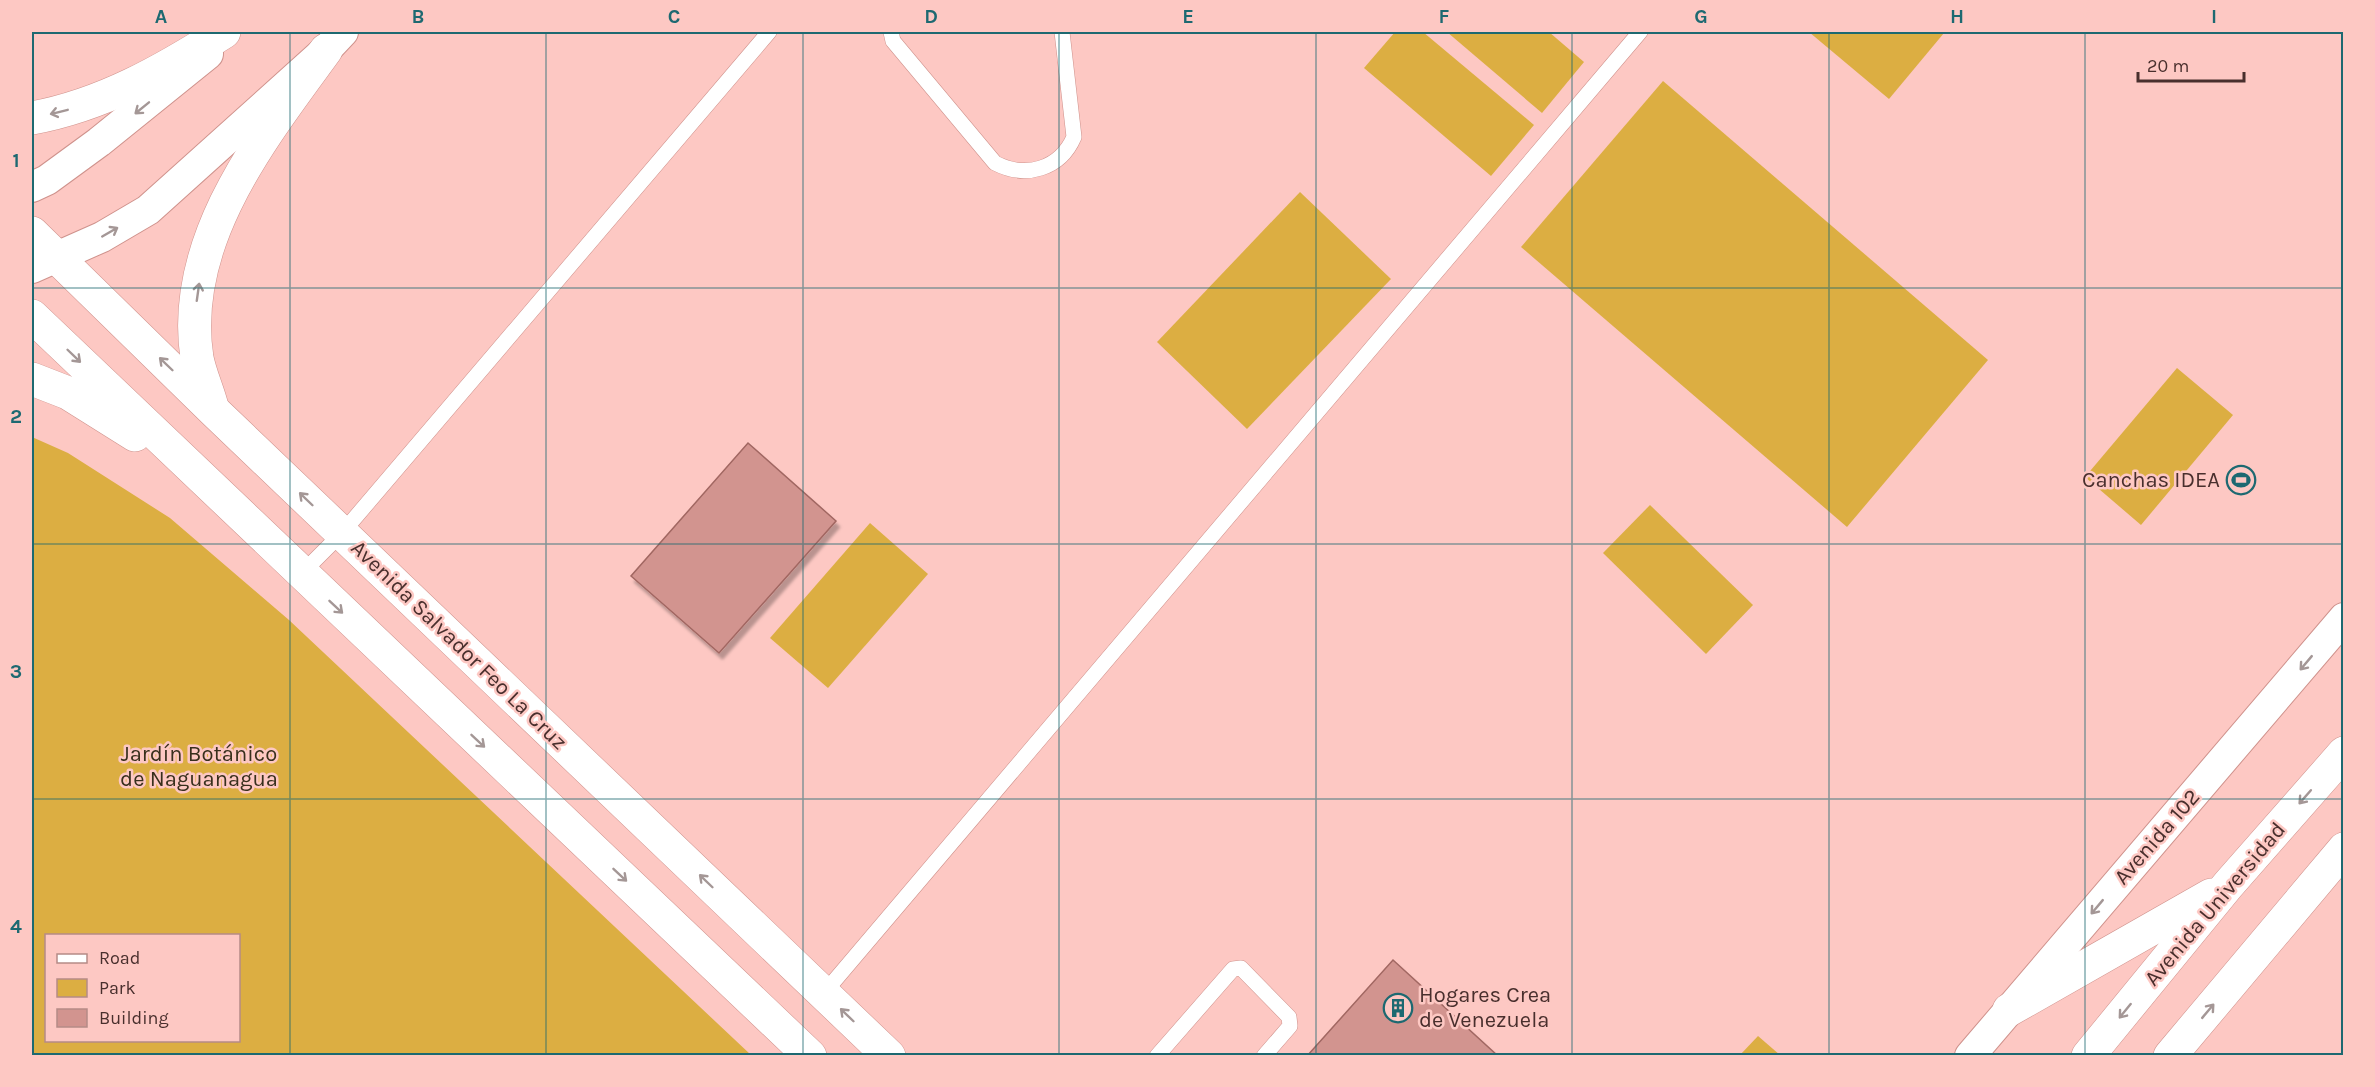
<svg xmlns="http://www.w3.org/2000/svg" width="2375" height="1087" viewBox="0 0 2375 1087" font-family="Karla,sans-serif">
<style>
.green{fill:#dcae42;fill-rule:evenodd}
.building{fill:#d2948f;stroke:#a16762;stroke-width:1.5;filter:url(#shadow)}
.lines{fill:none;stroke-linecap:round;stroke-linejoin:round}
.lane-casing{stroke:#cf928c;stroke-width:16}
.street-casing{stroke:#cf928c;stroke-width:32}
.secondary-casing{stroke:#cf928c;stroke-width:34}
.lane{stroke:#fff;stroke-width:15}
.street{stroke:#fff;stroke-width:30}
.secondary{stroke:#fff;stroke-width:33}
.oneway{stroke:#a49796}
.grid{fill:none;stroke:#1d6971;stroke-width:1.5;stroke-opacity:0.55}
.labels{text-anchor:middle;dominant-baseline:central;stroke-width:5;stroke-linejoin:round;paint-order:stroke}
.poi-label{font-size:22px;fill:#492f2d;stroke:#fdc8c3;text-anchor:end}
.street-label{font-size:22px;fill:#492f2d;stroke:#fdc8c3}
.park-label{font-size:22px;fill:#382f1c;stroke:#fdc8c3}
.neatline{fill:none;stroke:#1d6971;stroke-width:2}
.grid-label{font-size:20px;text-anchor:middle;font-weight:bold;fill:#1d6971}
</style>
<defs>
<filter id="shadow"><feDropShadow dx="3.5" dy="6" stdDeviation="1.5" flood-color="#0004"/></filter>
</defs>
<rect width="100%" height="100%" fill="#fdc8c3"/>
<!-- green -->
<g class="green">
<polygon points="1395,32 1423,32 1534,125 1491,176 1364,68"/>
<polygon points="1447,32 1549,32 1584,62 1542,113"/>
<polygon points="1809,32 1942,32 1944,33 1889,99"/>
<polygon points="1663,81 1988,360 1847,527 1521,247"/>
<polygon points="1300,192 1391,279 1247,429 1157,342"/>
<polygon points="2177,368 2233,415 2141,525 2085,477"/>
<path d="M 32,437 L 68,453 L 170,518 L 289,620 L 751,1055 L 32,1055 ZM 46,936 L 238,936 L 238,1040 L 46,1040 Z"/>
<polygon points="1650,505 1753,605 1706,654 1603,553"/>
<polygon points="870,523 928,574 828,688 770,638"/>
<polygon points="1758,1036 1780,1055 1740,1055"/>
</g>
<!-- building -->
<g class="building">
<polygon points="748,443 836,521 719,653 631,576"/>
<polygon points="1393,960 1498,1056 1307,1056"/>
</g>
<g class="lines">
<!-- lane casing -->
<g class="lane-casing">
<g id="lane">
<path d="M 891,32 L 893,41 L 995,163 C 1026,179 1060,169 1074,137 L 1062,32"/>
<polyline points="301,574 342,533 769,32"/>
<polyline points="824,993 1640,32"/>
<polyline points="1157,1056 1233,969 1241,968 1289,1017 1290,1026 1264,1056"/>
</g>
</g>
<!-- street casing -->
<g class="street-casing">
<g id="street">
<polyline points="32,187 47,180 99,142 208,54"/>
<polyline points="32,268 102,237 148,210 326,50 343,32"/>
<polyline points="1970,1056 2344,618"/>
</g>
</g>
<!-- secondary casing -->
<g class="secondary-casing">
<g id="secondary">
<path d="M 32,118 C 103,105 164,70 224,32"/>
<polyline points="32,233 214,411 889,1056"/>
<polyline points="32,316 810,1056"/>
<polyline points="32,379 68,393 135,435"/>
<path d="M 212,407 C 208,391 200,374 197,358 C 179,241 262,138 326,50"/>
<polyline points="2009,1010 2211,895"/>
<polyline points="2088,1056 2228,885 2344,753"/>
<polyline points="2170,1056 2344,849"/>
</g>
</g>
<!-- lane -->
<use href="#lane" class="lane"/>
<!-- street -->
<use href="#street" class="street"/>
<!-- secondary -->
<use href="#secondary" class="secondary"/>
</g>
<!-- one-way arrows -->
<defs><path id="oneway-shaft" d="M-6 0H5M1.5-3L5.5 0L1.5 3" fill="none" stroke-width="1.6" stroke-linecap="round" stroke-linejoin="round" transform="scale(1.5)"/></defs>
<g class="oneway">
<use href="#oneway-shaft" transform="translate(142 108) rotate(141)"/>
<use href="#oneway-shaft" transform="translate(59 112) rotate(166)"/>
<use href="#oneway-shaft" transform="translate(110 232) rotate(-30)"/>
<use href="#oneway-shaft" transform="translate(198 292) rotate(-82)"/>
<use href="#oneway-shaft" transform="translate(74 356) rotate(44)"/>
<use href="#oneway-shaft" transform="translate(166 364) rotate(-136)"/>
<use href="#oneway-shaft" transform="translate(306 499) rotate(-136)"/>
<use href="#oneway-shaft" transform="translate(336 607) rotate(43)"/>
<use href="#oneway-shaft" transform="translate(2306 663) rotate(130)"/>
<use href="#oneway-shaft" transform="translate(478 741) rotate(43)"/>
<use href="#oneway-shaft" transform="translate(2305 797) rotate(131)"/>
<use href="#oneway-shaft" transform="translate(620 875) rotate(43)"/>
<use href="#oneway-shaft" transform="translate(706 881) rotate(-136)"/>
<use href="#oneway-shaft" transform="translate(2097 907) rotate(130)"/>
<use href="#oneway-shaft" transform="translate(2125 1011) rotate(129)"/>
<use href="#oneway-shaft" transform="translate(2208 1011) rotate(-50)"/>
<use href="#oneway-shaft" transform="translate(847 1015) rotate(-136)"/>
</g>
<!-- grid -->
<path class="grid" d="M 290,32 L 290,1056M 546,32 L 546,1056M 803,32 L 803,1056M 1059,32 L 1059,1056M 1316,32 L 1316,1056M 1572,32 L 1572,1056M 1829,32 L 1829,1056M 2085,32 L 2085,1056M 32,288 L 2344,288M 32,544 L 2344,544M 32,799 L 2344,799"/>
<!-- icons -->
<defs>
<g id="stadium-ring" transform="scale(1.5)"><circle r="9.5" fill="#fdc8c3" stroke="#1d6971" stroke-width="1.5"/><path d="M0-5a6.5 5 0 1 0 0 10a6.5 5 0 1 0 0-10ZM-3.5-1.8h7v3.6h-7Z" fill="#1d6971"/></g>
<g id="building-ring" transform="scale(1.5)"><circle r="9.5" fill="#fdc8c3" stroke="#1d6971" stroke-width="1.5"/><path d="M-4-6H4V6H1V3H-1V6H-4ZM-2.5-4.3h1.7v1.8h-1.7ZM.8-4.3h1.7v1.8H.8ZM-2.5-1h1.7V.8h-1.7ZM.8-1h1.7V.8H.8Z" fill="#1d6971"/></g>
</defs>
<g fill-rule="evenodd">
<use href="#stadium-ring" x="2241" y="480"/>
<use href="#building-ring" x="1398" y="1008"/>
</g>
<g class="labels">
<!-- poi labels -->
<g class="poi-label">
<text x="2220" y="480">Canchas IDEA</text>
<text x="1419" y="995" text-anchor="start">Hogares Crea<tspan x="1419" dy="25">de Venezuela</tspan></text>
</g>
<!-- street labels -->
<g class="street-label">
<text transform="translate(459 645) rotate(44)">Avenida Salvador Feo La Cruz</text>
<text transform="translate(2157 837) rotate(-49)">Avenida 102</text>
<text transform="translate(2215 904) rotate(-50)">Avenida Universidad</text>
</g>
<!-- park labels -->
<g class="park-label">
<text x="199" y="754">Jardín Botánico<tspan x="199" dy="25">de Naguanagua</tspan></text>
</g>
</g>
<!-- border -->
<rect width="2375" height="1087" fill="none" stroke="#fdc8c3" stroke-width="66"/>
<!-- legend -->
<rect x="45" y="934" width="195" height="108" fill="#fdc8c3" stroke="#b58b87" stroke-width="1.5"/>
<rect x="57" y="954" width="30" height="9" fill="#ffffff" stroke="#b58b87" stroke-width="1.5"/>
<text x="99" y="964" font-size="18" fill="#492f2d">Road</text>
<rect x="57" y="979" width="30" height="18" fill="#dcae42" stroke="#b58b87" stroke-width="1.5"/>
<text x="99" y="994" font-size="18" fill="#492f2d">Park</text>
<rect x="57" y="1009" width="30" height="18" fill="#d2948f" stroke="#b58b87" stroke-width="1.5"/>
<text x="99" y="1024" font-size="18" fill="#492f2d">Building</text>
<!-- scale -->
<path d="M2138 72v9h106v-9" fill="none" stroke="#492f2d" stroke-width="3"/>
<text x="2147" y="72" font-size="18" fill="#492f2d" stroke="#fdc8c3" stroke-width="4.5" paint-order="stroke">20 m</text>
<rect x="33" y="33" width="2309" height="1021" class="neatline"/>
<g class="grid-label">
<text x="161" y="23">A</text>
<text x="418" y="23">B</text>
<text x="674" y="23">C</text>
<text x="931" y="23">D</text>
<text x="1188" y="23">E</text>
<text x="1444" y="23">F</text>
<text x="1701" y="23">G</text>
<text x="1957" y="23">H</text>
<text x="2214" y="23">I</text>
<text x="16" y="167">1</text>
<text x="16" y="423">2</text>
<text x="16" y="678">3</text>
<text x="16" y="933">4</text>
</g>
</svg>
